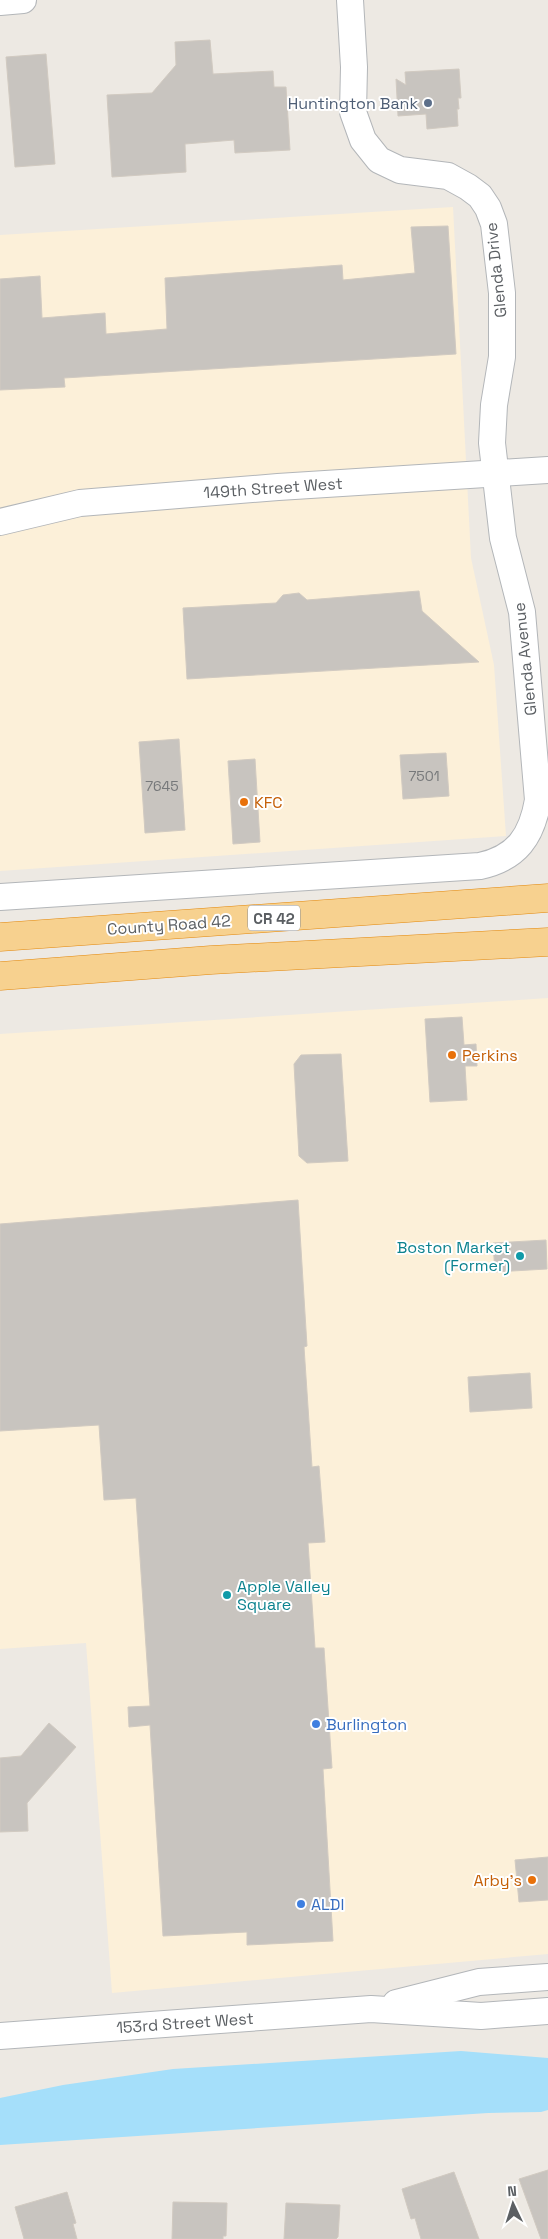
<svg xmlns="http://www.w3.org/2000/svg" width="548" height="2239" viewBox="0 0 548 2239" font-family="'Space Grotesk',sans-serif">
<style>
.commercial{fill:#fcf0d9}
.water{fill:#a5dffa}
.building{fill:#c8c4bf;stroke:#d1cac1}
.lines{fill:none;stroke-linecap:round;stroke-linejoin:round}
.minor-casing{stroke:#b3b6b9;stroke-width:28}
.highway-casing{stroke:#e3880c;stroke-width:29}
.minor{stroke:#fff;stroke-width:26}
.highway{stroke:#f7d18f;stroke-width:28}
.service-dot{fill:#5c6f8a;stroke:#fff;stroke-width:2}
.food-dot{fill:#e8710a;stroke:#fff;stroke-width:2}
.culture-dot{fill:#0f9aa8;stroke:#fff;stroke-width:2}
.shop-dot{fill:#3f7fe0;stroke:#fff;stroke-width:2}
.labels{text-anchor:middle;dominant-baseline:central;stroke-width:4;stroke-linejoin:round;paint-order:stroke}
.number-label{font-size:14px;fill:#76787a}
.shield{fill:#fff;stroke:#8c8f92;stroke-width:1}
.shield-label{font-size:15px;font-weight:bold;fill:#5b5f63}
.service-label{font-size:16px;fill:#4e5e75;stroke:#fff;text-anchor:end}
.street-label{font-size:16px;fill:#5b5f63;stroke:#fff}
.food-label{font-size:16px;fill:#c56008;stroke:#fff;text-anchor:start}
.culture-label{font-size:16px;fill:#0d838f;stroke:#fff;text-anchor:end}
.shop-label{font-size:16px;fill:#366cbe;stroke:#fff;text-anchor:start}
</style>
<rect width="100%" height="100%" fill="#ede9e3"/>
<!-- commercial -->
<g class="commercial">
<polygon points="453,207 471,558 494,665 506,836 0,871 0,235"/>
<polygon points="548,998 548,1954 112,1993 86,1643 0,1649 0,1034"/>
</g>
<!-- water -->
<polygon class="water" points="461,2051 548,2058 548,2110 541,2112 488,2113 0,2145 0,2098 63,2085 173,2069"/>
<!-- building -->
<g class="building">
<polygon points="210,40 213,74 273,71 274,87 286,87 290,150 235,153 234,140 185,144 186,172 112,177 107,95 152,93 176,65 175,42"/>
<polygon points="46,54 55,164 15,167 6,57"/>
<polygon points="459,69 461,98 458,98 459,109 457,109 458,126 427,129 426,114 398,116 396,79 406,85 405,72"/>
<polygon points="448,226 456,354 64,378 65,387 0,390 0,279 40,276 42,318 105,313 106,334 167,329 165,278 342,265 343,280 415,273 411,227"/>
<polygon points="419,591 422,611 479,662 187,679 183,608 276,603 283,595 299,593 307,600"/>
<polygon points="179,739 185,830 145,833 139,742"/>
<polygon points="446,753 449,796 403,799 400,755"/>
<polygon points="255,759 260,842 233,844 228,761"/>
<polygon points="462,1017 464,1045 476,1044 477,1066 465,1066 467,1100 430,1102 425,1019"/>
<polygon points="341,1054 348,1161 307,1163 299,1156 294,1064 301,1055"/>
<polygon points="298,1200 307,1346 304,1347 312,1467 319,1466 325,1542 308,1543 315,1648 324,1648 332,1768 323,1769 333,1941 247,1945 247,1932 163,1936 150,1725 129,1727 128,1707 150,1706 136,1498 104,1500 99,1425 0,1431 0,1224"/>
<polygon points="546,1240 547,1269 495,1272 493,1243"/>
<polygon points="530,1373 532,1408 470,1412 468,1377"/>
<polygon points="49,1723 76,1747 27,1803 28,1831 0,1832 0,1758 21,1756"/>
<polygon points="548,1857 548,1900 519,1902 515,1860"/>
<polygon points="548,2170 548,2239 541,2239 519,2179"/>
<polygon points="454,2172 479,2239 421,2239 415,2218 411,2219 402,2189"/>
<polygon points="67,2192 76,2223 73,2224 77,2239 24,2239 15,2207"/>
<polygon points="173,2202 227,2203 226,2236 223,2236 223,2239 172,2239"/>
<polygon points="286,2203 340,2205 338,2237 336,2239 284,2239"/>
</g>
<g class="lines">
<!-- minor casing -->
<g class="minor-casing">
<g id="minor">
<polyline points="0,2 23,0"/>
<polyline points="0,522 80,503 278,487 548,470"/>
<path d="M 0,897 L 480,866 C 517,858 532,836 538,800 L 522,612 L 503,538 L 492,443 L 494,405 L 502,357 L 502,293 L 494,224 L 488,208 L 480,196 L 468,187 L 448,176 L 400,170 L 379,160 L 363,140 L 353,112 L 354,67 L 350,0"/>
<polyline points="396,2003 479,1982 548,1977"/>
<polyline points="0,2036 371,2009 481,2016 548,2011"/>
</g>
</g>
<!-- highway casing -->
<g class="highway-casing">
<g id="highway">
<polyline points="0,937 548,898"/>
<polyline points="0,976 211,960 548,942"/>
</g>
</g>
<!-- minor -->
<use href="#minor" class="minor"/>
<!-- highway -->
<use href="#highway" class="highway"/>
</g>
<!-- markers -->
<circle class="service-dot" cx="428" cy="103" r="5"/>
<g class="food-dot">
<circle cx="244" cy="802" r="5"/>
<circle cx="452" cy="1055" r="5"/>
<circle cx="532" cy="1880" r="5"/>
</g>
<g class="culture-dot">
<circle cx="520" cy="1256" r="5"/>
<circle cx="227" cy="1595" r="5"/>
</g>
<g class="shop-dot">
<circle cx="316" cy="1724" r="5"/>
<circle cx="301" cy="1904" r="5"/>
</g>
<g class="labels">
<!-- number labels -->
<g class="number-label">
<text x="424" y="776">7501</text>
<text x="162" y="786">7645</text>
</g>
<!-- shield labels -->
<rect class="shield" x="248" y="905.5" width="52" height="25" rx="4"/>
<g class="shield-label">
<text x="274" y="918">CR 42</text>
</g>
<!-- service labels -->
<g class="service-label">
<text x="418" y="103">Huntington Bank</text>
</g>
<!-- street labels -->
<g class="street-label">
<text transform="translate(496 270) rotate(-96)">Glenda Drive</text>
<text transform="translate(273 488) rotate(-4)">149th Street West</text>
<text transform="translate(525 659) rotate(-96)">Glenda Avenue</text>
<text transform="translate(169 925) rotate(-4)">County Road 42</text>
<text transform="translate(185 2023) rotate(-4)">153rd Street West</text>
</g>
<!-- food labels -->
<g class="food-label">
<text x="254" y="802">KFC</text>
<text x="462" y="1055">Perkins</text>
<text x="522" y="1880" text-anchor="end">Arby's</text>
</g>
<!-- culture labels -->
<g class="culture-label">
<text x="510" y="1247">Boston Market<tspan x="510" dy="18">(Former)</tspan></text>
<text x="237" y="1586" text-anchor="start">Apple Valley<tspan x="237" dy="18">Square</tspan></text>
</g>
<!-- shop labels -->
<g class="shop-label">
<text x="326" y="1724">Burlington</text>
<text x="311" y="1904">ALDI</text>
</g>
</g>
<!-- north arrow -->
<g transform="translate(513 2204) rotate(356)" stroke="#ffffff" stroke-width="4" paint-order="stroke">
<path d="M0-4L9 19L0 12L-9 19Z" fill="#5b5f63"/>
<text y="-8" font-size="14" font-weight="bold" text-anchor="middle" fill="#5b5f63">N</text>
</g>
</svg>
